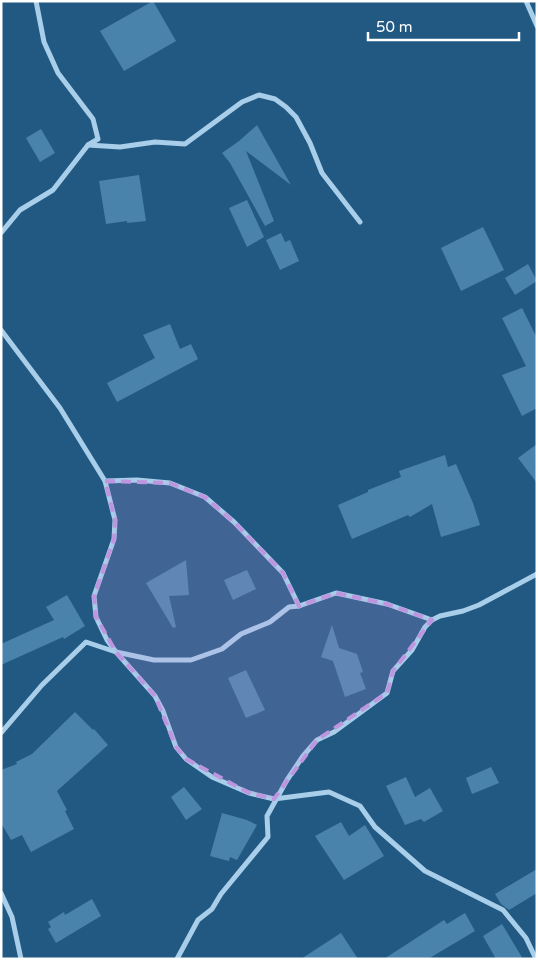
<svg xmlns="http://www.w3.org/2000/svg" width="538" height="960" viewBox="0 0 538 960" font-family="'Varela Round',sans-serif">
<style>
.building{fill:#4983ab}
.lines{fill:none;stroke-linecap:round;stroke-linejoin:round}
.minor{stroke:#a8cee9;stroke-width:5}
.marked{fill:#bd96df;fill-opacity:0.2;stroke:#bd96df;stroke-width:4;stroke-dasharray:10 6;stroke-linejoin:round}
</style>
<rect width="100%" height="100%" fill="#215983"/>
<!-- building -->
<g class="building">
<polygon points="153,1 176,41 124,71 100,31"/>
<polygon points="257,125 291,185 246,151 274,221 265,226 230,163 222,153 239,141"/>
<polygon points="41,129 55,153 40,162 26,138"/>
<polygon points="139,175 146,221 127,223 127,221 106,224 99,181"/>
<polygon points="247,200 264,237 247,247 229,208"/>
<polygon points="483,227 504,270 461,291 441,248"/>
<polygon points="281,233 285,242 290,240 299,261 280,270 266,240"/>
<polygon points="528,264 537,281 515,295 505,278"/>
<polygon points="522,308 537,338 537,408 522,416 502,375 526,366 502,318"/>
<polygon points="170,324 180,349 191,344 198,359 117,402 107,383 155,358 143,335"/>
<polygon points="537,444 537,483 518,458"/>
<polygon points="445,455 448,467 456,464 473,503 480,525 441,537 432,504 410,517 408,515 352,539 338,505 368,492 368,490 401,477 399,471"/>
<polygon points="186,560 189,595 169,596 176,627 173,628 146,583"/>
<polygon points="247,570 256,589 233,600 224,580"/>
<polygon points="67,595 85,626 64,639 63,637 1,665 1,644 54,620 46,607"/>
<polygon points="332,625 339,648 357,654 363,672 360,673 366,689 345,697 333,661 321,657"/>
<polygon points="246,670 265,710 246,718 228,678"/>
<polygon points="75,712 93,730 94,729 108,745 57,791 67,810 65,811 74,829 31,852 22,835 11,840 1,823 1,770 17,764 16,762 32,754"/>
<polygon points="491,767 499,783 472,794 466,778"/>
<polygon points="406,777 415,797 430,788 443,811 424,822 421,819 405,825 386,786"/>
<polygon points="184,787 202,809 186,820 171,797"/>
<polygon points="222,813 247,820 257,825 237,860 230,857 229,861 210,856"/>
<polygon points="341,822 349,836 365,825 384,856 344,880 315,836"/>
<polygon points="537,869 537,893 509,910 501,904 495,894"/>
<polygon points="92,899 101,916 56,943 48,929 51,927 48,922 64,912 65,915"/>
<polygon points="465,913 475,931 428,959 384,959 444,920 447,924"/>
<polygon points="502,924 523,959 496,959 483,936"/>
<polygon points="341,933 358,959 301,959"/>
</g>
<g class="lines">
<!-- minor -->
<g class="minor">
<polyline points="526,1 537,26"/>
<polyline points="88,145 120,147 155,142 185,144 242,102 259,95 275,99 286,107 296,117 310,143 322,173 360,222"/>
<polyline points="1,233 20,210 53,190 88,145 98,139 93,119 58,73 44,42 36,1"/>
<polyline points="1,330 60,408 105,481 115,520 114,539 94,596 96,617 107,640 116,652 155,696 163,711 176,747 186,759 212,777 249,793 274,799 329,792 360,806 375,827 425,871 503,910 526,938 536,959"/>
<polyline points="105,481 137,480 170,483 205,497 234,522 283,573 299,606"/>
<polyline points="1,733 42,685 86,642 116,652 154,660 191,660 222,649 241,634 270,622 289,607 299,606 336,593 387,604 432,620"/>
<polyline points="1,893 12,917 21,959"/>
<polyline points="177,959 198,920 212,909 221,894 268,837 267,816 287,780 303,756 317,740 334,732 387,693 393,671 412,650 425,627 432,620 440,616 463,611 479,605 537,574"/>
</g>
</g>
<!-- marked area -->
<path class="marked" d="M 105,481 L 170,483 L 205,497 L 234,522 L 283,573 L 299,606 L 336,593 L 387,604 L 432,620 L 393,671 L 387,693 L 317,740 L 274,799 L 249,793 L 186,759 L 176,747 L 155,696 L 116,652 L 96,617 L 94,596 L 114,539 L 115,520 Z"/>
<!-- border -->
<rect width="538" height="960" fill="none" stroke="#ffffff" stroke-width="5"/>
<!-- scale -->
<path d="M368 32v8h151v-8" fill="none" stroke="#ffffff" stroke-width="2.5"/>
<text x="376" y="32" font-size="15" fill="#ffffff" stroke="#215983" stroke-width="4" paint-order="stroke">50 m</text>
</svg>
